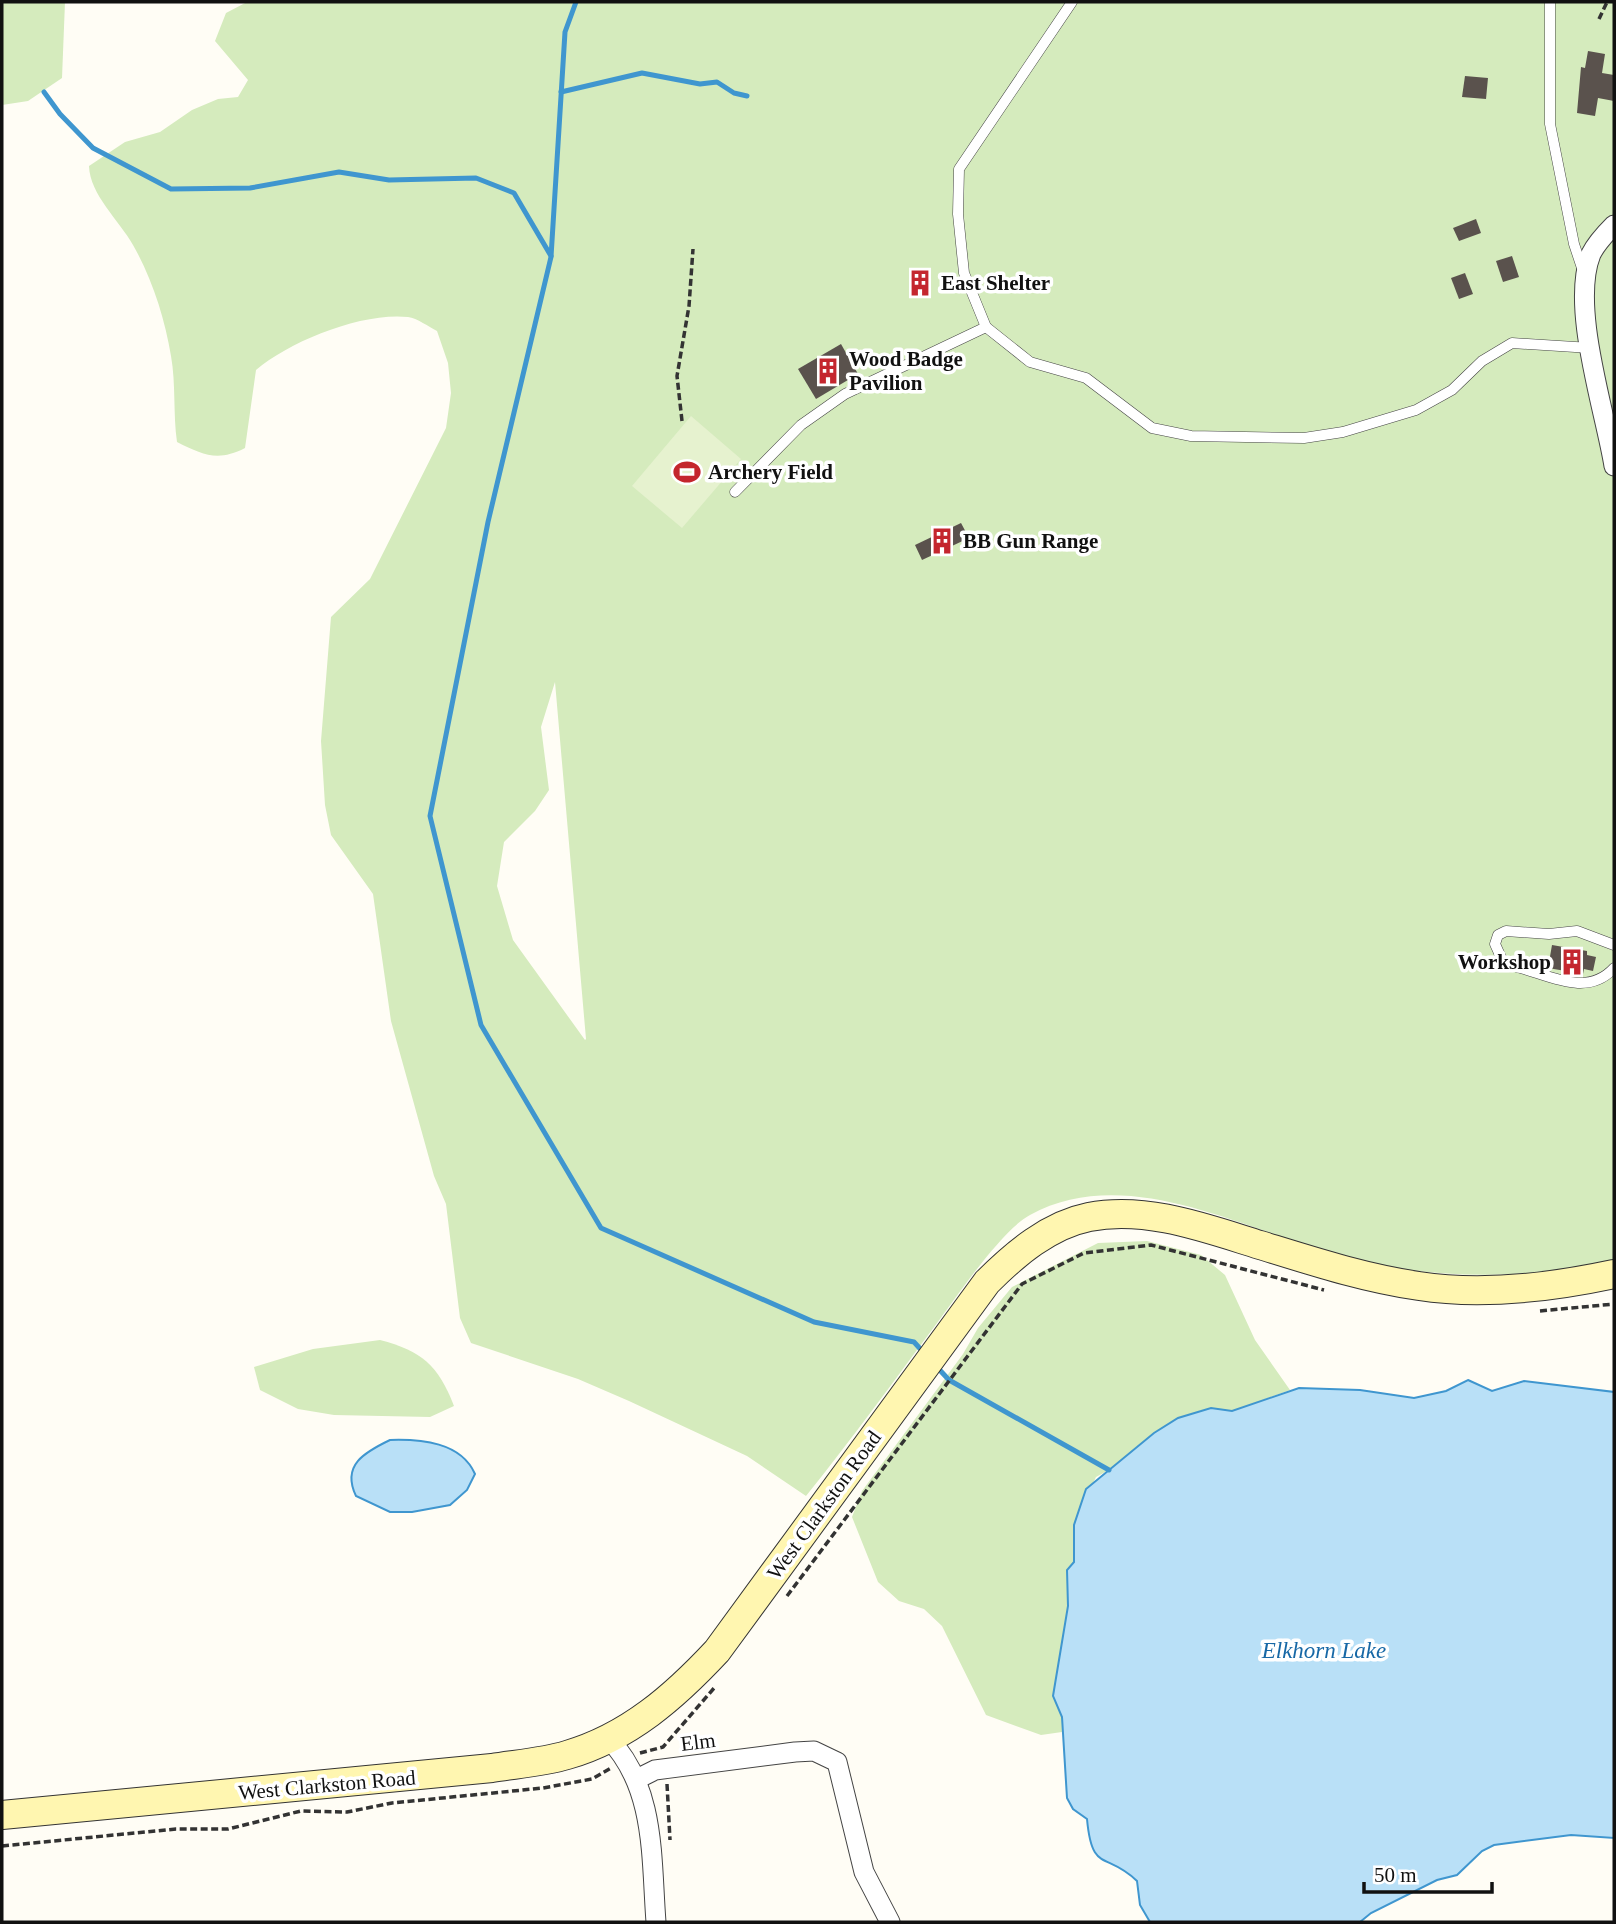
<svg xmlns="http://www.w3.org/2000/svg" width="1616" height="1924" viewBox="0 0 1616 1924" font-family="'Times New Roman',serif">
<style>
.green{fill:#d5ebbd;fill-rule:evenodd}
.pitch{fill:#e6f2cf}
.water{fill:#b9e0f7;stroke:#3f96cf;stroke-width:2}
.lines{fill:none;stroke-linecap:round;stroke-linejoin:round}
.stream{stroke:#3f96cf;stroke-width:5}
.building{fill:#5a524d}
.service-casing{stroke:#444;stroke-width:11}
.minor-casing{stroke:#444;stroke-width:21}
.secondary-casing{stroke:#333;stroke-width:30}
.path{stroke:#333;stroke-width:3.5;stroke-dasharray:7 3.5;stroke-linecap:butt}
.service{stroke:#fff;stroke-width:10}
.minor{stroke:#fff;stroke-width:19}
.secondary{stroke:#fff6b0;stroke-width:28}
.labels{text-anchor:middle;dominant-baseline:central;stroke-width:7;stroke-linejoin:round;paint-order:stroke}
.poi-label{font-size:21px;font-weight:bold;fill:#111;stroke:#fff;text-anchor:start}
.street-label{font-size:21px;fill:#111;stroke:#fff}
.water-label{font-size:23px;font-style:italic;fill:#1768a6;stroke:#fff}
</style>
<rect width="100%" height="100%" fill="#fffdf5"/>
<!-- green -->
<g class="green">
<polygon points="2,2 65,2 62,78 28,101 2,105"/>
<path d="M 247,2 L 1614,2 L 1614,1261 C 1531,1278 1450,1280 1367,1263 C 1262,1241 1135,1158 1030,1215 C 1003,1229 959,1293 940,1319 C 896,1378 852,1439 806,1496 L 747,1456 L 629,1401 L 578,1379 L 471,1343 L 460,1318 L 446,1204 L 434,1176 L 391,1021 L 373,894 L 331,835 L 325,805 L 321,741 L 331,617 L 370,579 L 446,428 L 451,393 L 448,363 L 437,331 C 429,327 417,318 408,317 C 362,312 290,341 256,370 L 245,448 C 218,462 203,455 177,442 C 173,414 176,384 171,356 C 165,319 152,278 133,245 C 119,220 90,195 89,166 L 125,142 L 160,132 L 192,110 L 218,99 L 238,97 L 248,80 L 215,41 L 226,13 ZM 555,682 L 586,1039 L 585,1040 L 513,940 L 497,886 L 504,842 L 535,811 L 549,790 L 541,727 Z"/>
<polygon points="1147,1241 1201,1255 1225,1275 1255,1340 1290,1390 1232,1411 1211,1408 1199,1411 1136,1447 1116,1466 1096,1477 1076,1518 1074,1562 1067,1570 1068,1606 1053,1696 1062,1717 1062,1732 1041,1735 986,1715 942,1626 924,1609 899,1601 878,1582 852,1517 862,1491 963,1354 978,1328 1012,1287 1098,1243"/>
<path d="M 380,1340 C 422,1351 438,1365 454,1406 L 430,1417 L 334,1415 L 298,1409 L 260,1390 L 254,1367 L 313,1349 Z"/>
</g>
<!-- pitch -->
<polygon class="pitch" points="691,416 741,459 682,528 632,486"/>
<!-- water -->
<g class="water">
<path d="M 1468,1380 L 1492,1391 L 1524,1381 L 1614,1392 L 1614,1838 L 1571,1835 L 1494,1845 L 1482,1851 L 1457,1875 L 1437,1880 L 1371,1913 L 1360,1922 L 1150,1922 L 1140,1905 L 1137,1881 C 1106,1851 1092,1874 1087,1819 L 1073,1809 L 1067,1798 L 1062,1717 L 1053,1696 L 1068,1606 L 1067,1570 L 1074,1562 L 1074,1525 L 1086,1489 L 1154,1433 L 1178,1418 L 1211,1408 L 1232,1411 L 1299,1388 L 1360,1390 L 1414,1398 L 1446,1391 Z"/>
<path d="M 390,1440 C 421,1439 461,1442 475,1474 L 467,1490 L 450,1505 L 412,1512 L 390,1512 L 356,1496 C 341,1465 365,1452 390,1440 Z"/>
</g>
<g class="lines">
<!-- stream -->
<g class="stream">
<polyline points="576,2 565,32 551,257 488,522 430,816 481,1025 601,1228 814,1322 914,1342 924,1353"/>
<polyline points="44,92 60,114 93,148 171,189 250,188 339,172 389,180 476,178 514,193 551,256"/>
<polyline points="561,92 642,73 700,84 717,82 734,93 747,96"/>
<polyline points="936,1366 949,1380 1109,1470"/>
</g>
</g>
<!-- building -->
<g class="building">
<polygon points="1588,51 1605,54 1602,73 1614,75 1614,101 1598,98 1595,116 1577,113 1581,67 1585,68"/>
<polygon points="1465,76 1488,78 1486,99 1462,97"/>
<polygon points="1476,219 1481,233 1459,241 1453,228"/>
<polygon points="1512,256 1519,277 1503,282 1496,261"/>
<polygon points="927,270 931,293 913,296 909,273"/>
<polygon points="1465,273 1473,294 1459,299 1451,278"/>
<polygon points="841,344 858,374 816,399 798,369"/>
<polygon points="961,523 969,538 922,560 915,545"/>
<polygon points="1552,945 1587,951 1587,955 1596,957 1593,971 1584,969 1583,974 1548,968"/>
</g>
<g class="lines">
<!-- service casing -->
<g class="service-casing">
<g id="service">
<polyline points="1072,2 959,169 958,214 964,273 986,327 1030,362 1086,378 1152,428 1191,436 1304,438 1343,432 1416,410 1452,390 1482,361 1512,343 1591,348"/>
<polyline points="1550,2 1550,124 1574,244 1583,271"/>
<polyline points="735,492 801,425 845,394 986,327"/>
<path d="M 1614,945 L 1577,931 L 1549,934 L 1506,931 L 1498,935 L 1495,944 L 1504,964 C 1542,970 1584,1001 1614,968"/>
</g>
</g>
<!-- minor casing -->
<g class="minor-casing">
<g id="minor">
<path d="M 1614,225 C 1606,233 1596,244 1591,254 C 1570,307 1605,410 1614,466"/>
<path d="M 608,1738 C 656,1787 651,1858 656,1922"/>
<polyline points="637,1779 655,1770 795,1752 814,1751 837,1762 864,1872 890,1922"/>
</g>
</g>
<!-- secondary casing -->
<g class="secondary-casing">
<path id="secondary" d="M 2,1815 L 492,1768 C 517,1764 544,1762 567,1755 C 629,1737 675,1696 717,1651 L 987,1282 C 1015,1254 1049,1225 1089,1217 C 1147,1206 1205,1228 1260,1245 C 1312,1261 1364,1278 1419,1286 C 1482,1296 1553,1287 1614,1274"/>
</g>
<!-- path -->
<g class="path">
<polyline points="1599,19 1607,2"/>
<polyline points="682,421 677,376 689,306 693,249"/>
<polyline points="1540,1311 1614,1304"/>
<polyline points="787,1596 1022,1284 1084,1253 1151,1245 1324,1290"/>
<polyline points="640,1753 663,1747 715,1687"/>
<polyline points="667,1784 670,1840"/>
<polyline points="2,1846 176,1829 228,1829 301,1811 347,1812 392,1803 543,1788 592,1779 611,1768"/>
</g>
<!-- service -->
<use href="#service" class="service"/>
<!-- minor -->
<use href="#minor" class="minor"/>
<!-- secondary -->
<use href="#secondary" class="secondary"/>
</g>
<!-- icons -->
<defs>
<g id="building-bare" transform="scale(2.1)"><path d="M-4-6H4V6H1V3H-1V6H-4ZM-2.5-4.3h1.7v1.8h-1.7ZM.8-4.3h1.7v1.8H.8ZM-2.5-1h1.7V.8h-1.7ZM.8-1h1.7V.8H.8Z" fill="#c4262e" stroke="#fff" stroke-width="2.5" paint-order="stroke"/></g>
<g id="stadium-bare" transform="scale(2.1)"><path d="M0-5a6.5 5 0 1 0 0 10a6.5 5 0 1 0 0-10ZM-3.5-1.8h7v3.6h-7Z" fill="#c4262e" stroke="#fff" stroke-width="2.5" paint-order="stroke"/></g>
</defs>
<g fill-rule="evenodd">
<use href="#building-bare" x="920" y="283"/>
<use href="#building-bare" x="828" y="371"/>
<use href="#stadium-bare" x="687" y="472"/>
<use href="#building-bare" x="942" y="541"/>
<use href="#building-bare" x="1572" y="962"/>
</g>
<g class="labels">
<!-- poi labels -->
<g class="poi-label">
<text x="941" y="283">East Shelter</text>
<text x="849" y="359">Wood Badge<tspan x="849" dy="24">Pavilion</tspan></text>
<text x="708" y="472">Archery Field</text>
<text x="963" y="541">BB Gun Range</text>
<text x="1551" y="962" text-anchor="end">Workshop</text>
</g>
<!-- street labels -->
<g class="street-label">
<text transform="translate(824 1505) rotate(-54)">West Clarkston Road</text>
<text transform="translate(698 1742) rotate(-7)">Elm</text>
<text transform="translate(327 1785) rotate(-5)">West Clarkston Road</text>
</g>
<!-- water labels -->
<g class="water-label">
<text x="1324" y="1650">Elkhorn Lake</text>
</g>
</g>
<!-- border -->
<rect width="1616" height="1924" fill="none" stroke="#111111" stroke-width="7"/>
<!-- scale -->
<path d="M1364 1882v10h128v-10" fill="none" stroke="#111111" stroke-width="3.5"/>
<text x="1374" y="1882" font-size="21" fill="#111111" stroke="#ffffff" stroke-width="5" paint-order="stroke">50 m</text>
</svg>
